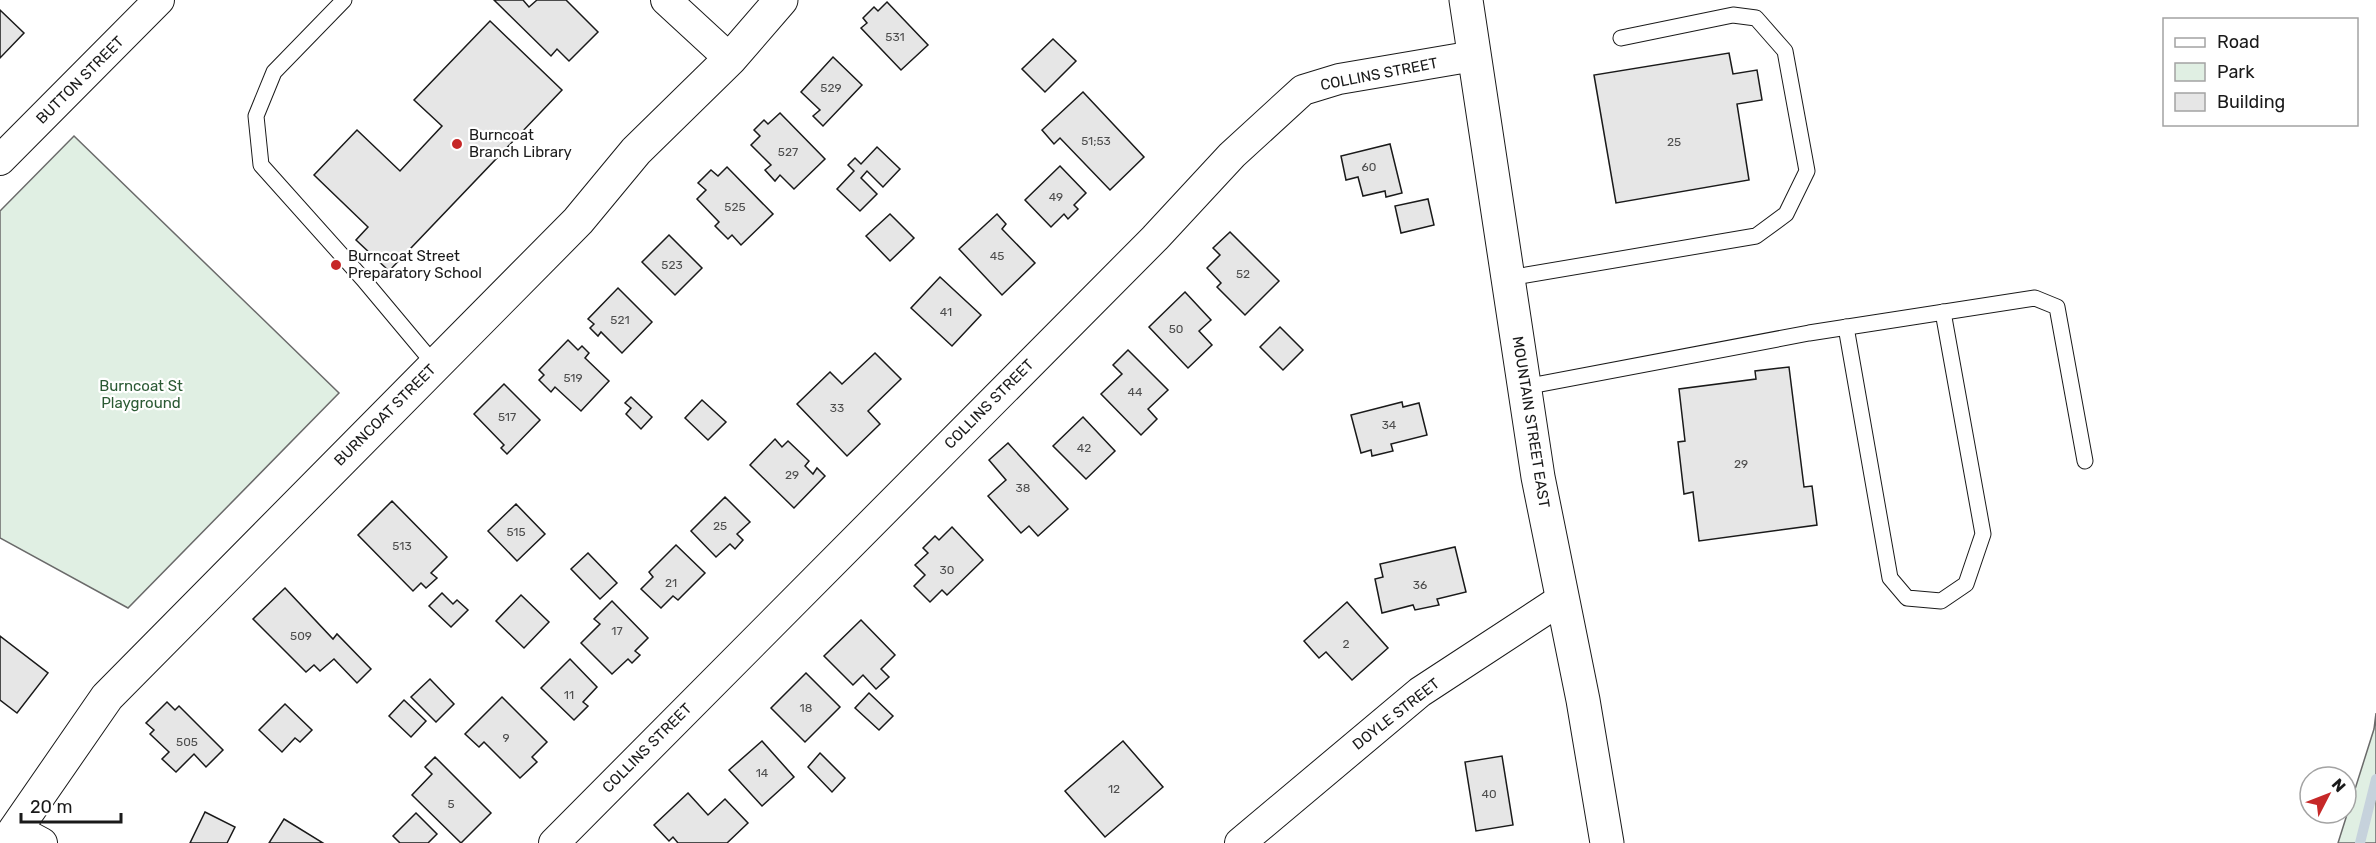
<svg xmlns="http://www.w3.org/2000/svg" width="2376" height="843" viewBox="0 0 2376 843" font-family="Rubik,sans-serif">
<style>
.green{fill:#e0efe3;stroke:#6a6a6a;stroke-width:1.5}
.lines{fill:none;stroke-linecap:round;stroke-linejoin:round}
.stream{stroke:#c6d2dc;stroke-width:10}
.building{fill:#e6e6e6;stroke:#1a1a1a;stroke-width:1.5}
.service-casing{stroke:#1a1a1a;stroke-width:17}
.minor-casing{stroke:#1a1a1a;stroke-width:32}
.secondary-casing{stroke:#1a1a1a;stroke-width:35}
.service{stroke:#fff;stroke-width:15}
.minor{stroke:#fff;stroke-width:30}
.secondary{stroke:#fff;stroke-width:33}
.poi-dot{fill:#c62828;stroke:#fff;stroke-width:2}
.labels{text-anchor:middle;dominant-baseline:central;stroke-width:4.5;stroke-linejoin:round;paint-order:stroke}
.number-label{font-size:12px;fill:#4d4d4d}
.street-label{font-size:15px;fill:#1a1a1a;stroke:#fff}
.poi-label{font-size:15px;fill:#1a1a1a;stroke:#fff;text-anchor:start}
.park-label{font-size:15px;fill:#2b5a34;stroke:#fff}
</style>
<rect width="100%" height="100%" fill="#fff"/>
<!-- green -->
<g class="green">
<polygon points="74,136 339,393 128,608 0,538 0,211"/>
<polygon points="2376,713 2376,843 2338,843 2374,729"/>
</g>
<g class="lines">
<!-- stream -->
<polyline class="stream" points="2360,843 2376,779"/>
</g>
<!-- building -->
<g class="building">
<polygon points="494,0 523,0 529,7 537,0 566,0 598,32 569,61 557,49 551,56"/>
<polygon points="887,2 928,45 901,70 861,28 867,23 863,18 874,7 878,11"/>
<polygon points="0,10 24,33 0,58"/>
<polygon points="490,21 562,90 389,271 356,240 368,227 314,175 357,130 400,171 442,126 414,100"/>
<polygon points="1053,39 1076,61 1045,92 1022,69"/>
<polygon points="1729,53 1733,74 1757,70 1762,100 1737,104 1749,180 1616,203 1594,75"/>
<polygon points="833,57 862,85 823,126 813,116 820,110 801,92"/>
<polygon points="1083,92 1144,157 1110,190 1060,138 1054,144 1042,130"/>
<polygon points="780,113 825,159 794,189 780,175 775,181 765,170 771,165 751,145 760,136 754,130 764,120 768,124"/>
<polygon points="1390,144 1402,193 1386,197 1385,191 1363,196 1358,177 1346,180 1341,156"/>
<polygon points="877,147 900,169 883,187 867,171 861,178 877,194 860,211 837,189 854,171 848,165 855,158 861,164"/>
<polygon points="1060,166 1086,193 1074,205 1078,209 1068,219 1064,214 1051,227 1025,200"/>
<polygon points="727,167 773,214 741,245 732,235 728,239 715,226 719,222 697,199 706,190 698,183 711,170 718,176"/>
<polygon points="1428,199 1434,225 1401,233 1395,206"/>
<polygon points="890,214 914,238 890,261 866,236"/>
<polygon points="997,214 1006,224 1002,229 1035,263 1002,295 959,249"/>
<polygon points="1230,232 1279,281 1245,315 1217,287 1221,283 1207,268 1220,255 1213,248"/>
<polygon points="669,235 702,268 675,295 642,262"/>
<polygon points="940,277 981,315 952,346 911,308"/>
<polygon points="618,288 652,322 622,353 601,332 598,336 590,328 594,324 588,319"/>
<polygon points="1185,292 1211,320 1199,331 1212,345 1188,368 1149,327"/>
<polygon points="1280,327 1303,350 1283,370 1260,347"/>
<polygon points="568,340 578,350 582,346 589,353 585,358 609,381 581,411 555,387 551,392 539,380 544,375 539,370"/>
<polygon points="1128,350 1168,390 1148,409 1157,419 1141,435 1101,394 1122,374 1113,365"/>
<polygon points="875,353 901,379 868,411 880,424 847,456 797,404 830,372 842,384"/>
<polygon points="1789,367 1804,487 1812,486 1817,525 1699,541 1693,492 1684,494 1678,442 1685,441 1679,389 1756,379 1755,371"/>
<polygon points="504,384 540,420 507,454 501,448 504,445 474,414"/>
<polygon points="631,397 652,417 641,429 626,414 631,408 625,403"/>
<polygon points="702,400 726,422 708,440 685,418"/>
<polygon points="1402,402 1403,407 1419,403 1427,435 1391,444 1393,451 1372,456 1371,450 1361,453 1351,415"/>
<polygon points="1083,417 1115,451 1086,479 1053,446"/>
<polygon points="775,439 782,447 788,441 809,461 805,466 813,474 817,468 825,476 794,508 750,465"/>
<polygon points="1008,443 1068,509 1038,536 1029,526 1021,533 988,496 1006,480 989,460"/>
<polygon points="725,497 750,522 737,534 743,540 735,549 730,544 716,557 691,531"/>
<polygon points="392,501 447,557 431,573 437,578 426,588 421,583 413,591 358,535"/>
<polygon points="516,504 545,534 517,561 488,531"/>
<polygon points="952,527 983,560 947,595 942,590 930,602 914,586 925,575 915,565 928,553 923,548 935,536 939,540"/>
<polygon points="676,545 705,573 678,600 673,596 661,608 641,589 653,577 649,572"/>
<polygon points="1455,547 1466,592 1437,599 1439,605 1415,610 1413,605 1382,613 1375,579 1383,577 1380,564"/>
<polygon points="588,553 617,583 600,599 571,569"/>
<polygon points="285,588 333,639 337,634 371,669 357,683 334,659 320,671 314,665 306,672 253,619"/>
<polygon points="442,593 453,604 457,600 468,610 451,627 429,606"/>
<polygon points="521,595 549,622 524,648 496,621"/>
<polygon points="612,601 648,638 635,651 640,655 632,663 628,659 612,674 581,643 600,624 594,619"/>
<polygon points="1347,602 1388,648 1352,680 1326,652 1319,658 1304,641"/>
<polygon points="861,620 895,655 881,669 889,677 876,689 863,675 853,685 824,656"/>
<polygon points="0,636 48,673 17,713 0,700"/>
<polygon points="570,659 597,687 583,702 588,706 574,720 541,688"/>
<polygon points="806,673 840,707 805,742 771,708"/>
<polygon points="430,679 454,704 436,722 411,697"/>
<polygon points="869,693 893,716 879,730 855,708"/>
<polygon points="502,697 547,742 532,757 537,762 520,778 484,742 479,747 465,734"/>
<polygon points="404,700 426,721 411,737 389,716"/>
<polygon points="167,702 175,710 179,706 223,750 206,767 194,754 176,772 162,759 169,752 150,734 154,730 146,723"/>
<polygon points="285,704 312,730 300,742 295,738 282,752 259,730"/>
<polygon points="762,741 794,777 762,806 729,770"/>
<polygon points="1123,741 1163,787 1105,837 1065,791"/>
<polygon points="820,753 845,778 832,792 808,767"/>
<polygon points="1502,756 1513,825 1476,831 1465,762"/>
<polygon points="435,757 491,813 461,843 412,795 432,774 425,767"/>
<polygon points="688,793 708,815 725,799 748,823 727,843 678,843 673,837 669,841 654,825"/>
<polygon points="205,812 235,827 227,843 190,843"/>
<polygon points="416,813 437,834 428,843 400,843 393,836"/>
<polygon points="284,819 323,843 269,843"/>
</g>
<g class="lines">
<!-- service casing -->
<g class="service-casing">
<g id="service">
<polyline points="344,0 274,72 256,116 261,165 363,279 435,365"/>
<polyline points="1509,278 1756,236 1786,214 1807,171 1785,51 1756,18 1733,15 1621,38"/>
<polyline points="1846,327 1890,578 1907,598 1941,601 1966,584 1983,534 1943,312"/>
<polyline points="1525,387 1809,333 2035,298 2057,307 2085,461"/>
</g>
</g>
<!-- minor casing -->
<g class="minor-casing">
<g id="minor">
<polyline points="666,0 730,59"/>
<polyline points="0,160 159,0"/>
<polyline points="16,829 42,843"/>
<polyline points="554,843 1155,238 1232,155 1303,90 1339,79 1474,56"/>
<polyline points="1240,843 1420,692 1562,599"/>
</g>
</g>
<!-- secondary casing -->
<g class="secondary-casing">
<g id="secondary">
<polyline points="1466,0 1538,477 1583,700 1607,843"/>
<polyline points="6,843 107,697 578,221 636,151 730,59 781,0"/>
</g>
</g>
<!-- service -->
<use href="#service" class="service"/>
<!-- minor -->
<use href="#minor" class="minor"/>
<!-- secondary -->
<use href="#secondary" class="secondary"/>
</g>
<!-- markers -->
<g class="poi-dot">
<circle cx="457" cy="144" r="6"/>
<circle cx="336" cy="265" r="6"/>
</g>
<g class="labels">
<!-- number labels -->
<g class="number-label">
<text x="895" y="37">531</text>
<text x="831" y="88">529</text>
<text x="1096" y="141">51;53</text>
<text x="1674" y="142">25</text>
<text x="788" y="152">527</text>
<text x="1369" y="167">60</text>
<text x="1056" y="197">49</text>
<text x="735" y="207">525</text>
<text x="997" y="256">45</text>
<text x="672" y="265">523</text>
<text x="1243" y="274">52</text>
<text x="946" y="312">41</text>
<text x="620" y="320">521</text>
<text x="1176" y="329">50</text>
<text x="573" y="378">519</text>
<text x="1135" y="392">44</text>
<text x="837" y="408">33</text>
<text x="507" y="417">517</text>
<text x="1389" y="425">34</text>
<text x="1084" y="448">42</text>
<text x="1741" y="464">29</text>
<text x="792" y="475">29</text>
<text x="1023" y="488">38</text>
<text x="720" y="526">25</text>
<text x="516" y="532">515</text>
<text x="402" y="546">513</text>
<text x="947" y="570">30</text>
<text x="671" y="583">21</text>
<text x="1420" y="585">36</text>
<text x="617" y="631">17</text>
<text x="301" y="636">509</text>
<text x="1346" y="644">2</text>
<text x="569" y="695">11</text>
<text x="806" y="708">18</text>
<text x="506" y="738">9</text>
<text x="187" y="742">505</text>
<text x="762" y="773">14</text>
<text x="1114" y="789">12</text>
<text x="1489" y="794">40</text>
<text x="451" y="804">5</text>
</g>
<!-- street labels -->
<g class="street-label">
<text transform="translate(1379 74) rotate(-11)">COLLINS STREET</text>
<text transform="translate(80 80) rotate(-45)">BUTTON STREET</text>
<text transform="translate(989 404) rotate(-45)">COLLINS STREET</text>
<text transform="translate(385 415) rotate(-45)">BURNCOAT STREET</text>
<text transform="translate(1531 422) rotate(81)">MOUNTAIN STREET EAST</text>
<text transform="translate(1396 714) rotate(-38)">DOYLE STREET</text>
<text transform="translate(647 748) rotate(-45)">COLLINS STREET</text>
</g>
<!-- poi labels -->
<g class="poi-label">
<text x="469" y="135">Burncoat<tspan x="469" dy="17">Branch Library</tspan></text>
<text x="348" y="256">Burncoat Street<tspan x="348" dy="17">Preparatory School</tspan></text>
</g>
<!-- park labels -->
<g class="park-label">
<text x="141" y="386">Burncoat St<tspan x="141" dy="17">Playground</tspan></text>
</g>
</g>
<!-- legend -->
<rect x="2163" y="18" width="195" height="108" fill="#ffffff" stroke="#a3a3a3" stroke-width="1.5"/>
<rect x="2175" y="38" width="30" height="9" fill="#ffffff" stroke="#a3a3a3" stroke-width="1.5"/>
<text x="2217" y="48" font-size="18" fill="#1a1a1a">Road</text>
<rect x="2175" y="63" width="30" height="18" fill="#e0efe3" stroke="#a3a3a3" stroke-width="1.5"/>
<text x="2217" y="78" font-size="18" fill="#1a1a1a">Park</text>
<rect x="2175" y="93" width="30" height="18" fill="#e6e6e6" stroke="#a3a3a3" stroke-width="1.5"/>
<text x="2217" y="108" font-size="18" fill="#1a1a1a">Building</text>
<!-- north arrow -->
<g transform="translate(2328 795) rotate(48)"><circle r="28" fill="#ffffff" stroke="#a3a3a3" stroke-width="1.5"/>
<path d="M0-4.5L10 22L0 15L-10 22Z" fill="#c62828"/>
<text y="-9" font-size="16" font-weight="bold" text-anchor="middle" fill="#1a1a1a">N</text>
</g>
<!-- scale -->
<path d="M21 813v9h100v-9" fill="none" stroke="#1a1a1a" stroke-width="3"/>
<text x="30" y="813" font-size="18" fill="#1a1a1a" stroke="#ffffff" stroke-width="4.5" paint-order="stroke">20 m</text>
</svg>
